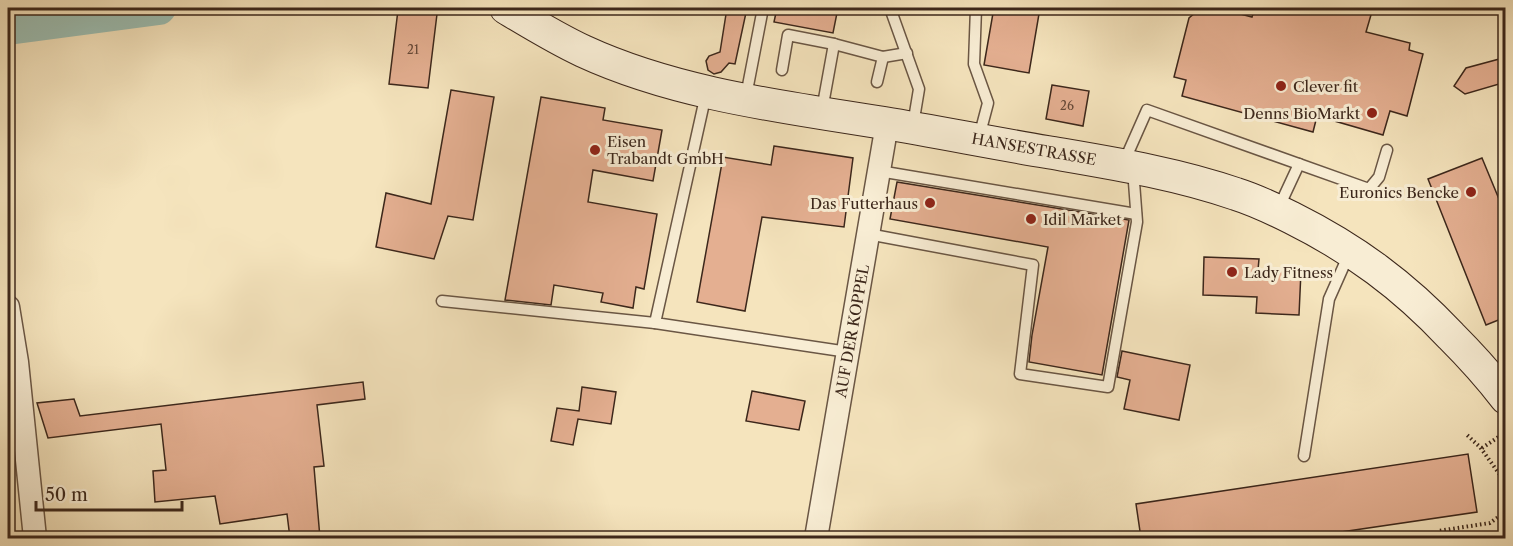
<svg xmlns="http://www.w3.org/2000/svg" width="1513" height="546" viewBox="0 0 1513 546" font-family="'Libre Caslon Text',serif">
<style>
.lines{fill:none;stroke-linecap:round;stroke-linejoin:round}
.river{stroke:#9cbeb2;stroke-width:34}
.building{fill:#e4af91;stroke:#3c271b;stroke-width:1.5}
.lane-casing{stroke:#6a5644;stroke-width:13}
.street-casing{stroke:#6a5644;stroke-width:25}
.secondary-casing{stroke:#3c271b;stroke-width:34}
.path{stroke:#3c271b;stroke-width:4;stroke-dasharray:1.5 3;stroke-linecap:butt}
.lane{stroke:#f8edd4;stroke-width:10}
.street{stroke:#f8edd4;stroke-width:22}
.secondary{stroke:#f8edd4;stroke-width:32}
.poi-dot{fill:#8f2418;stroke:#f8edd4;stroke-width:2}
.labels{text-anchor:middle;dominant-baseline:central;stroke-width:6;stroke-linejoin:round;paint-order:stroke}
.number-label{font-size:12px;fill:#664938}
.poi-label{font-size:15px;fill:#3c271b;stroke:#f8edd4;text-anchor:start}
.street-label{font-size:15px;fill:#3c271b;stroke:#f8edd4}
</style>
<rect width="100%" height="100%" fill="#f5e4bd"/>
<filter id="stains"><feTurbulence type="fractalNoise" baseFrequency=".00333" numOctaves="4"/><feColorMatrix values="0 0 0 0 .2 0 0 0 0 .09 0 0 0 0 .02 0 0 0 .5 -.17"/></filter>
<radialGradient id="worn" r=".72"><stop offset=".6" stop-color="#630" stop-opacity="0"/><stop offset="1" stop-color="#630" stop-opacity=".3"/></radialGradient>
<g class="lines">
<!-- river -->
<polyline class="river" points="8,28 159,8"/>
</g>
<!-- building -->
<g class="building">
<polygon points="727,8 747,8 735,64 729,63 721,72 714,74 708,70 706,61 709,56 720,52"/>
<polygon points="777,8 838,8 833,33 774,22"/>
<polygon points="1000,8 1040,8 1029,73 984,65 993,13 999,14"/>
<polygon points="1201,8 1218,8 1252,17 1255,8 1373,8 1366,32 1410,43 1409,50 1423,54 1407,116 1390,111 1383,135 1317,116 1313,132 1182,96 1186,80 1174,77 1189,18"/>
<polygon points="398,10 437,14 428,88 389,84"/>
<polygon points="1503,58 1506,82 1465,94 1454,86 1466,68"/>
<polygon points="1052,85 1089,91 1083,126 1046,119"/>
<polygon points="451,90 494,97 473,220 448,216 434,259 376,247 386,193 431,204"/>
<polygon points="541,97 605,108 603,120 662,130 653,181 593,170 588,202 657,214 644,289 636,287 633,308 601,302 603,293 554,285 551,305 505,300"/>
<polygon points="774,146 853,158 844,227 762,217 745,311 697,302 723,157 771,165"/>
<polygon points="1482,158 1506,216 1506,317 1486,325 1428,179"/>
<polygon points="897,182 1129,220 1102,375 1029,362 1032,335 1048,247 890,219"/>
<polygon points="1204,257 1259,259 1258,270 1301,271 1299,315 1256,313 1257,297 1203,295"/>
<polygon points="1122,351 1190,365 1179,420 1124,409 1130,380 1117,377"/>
<polygon points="363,382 365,399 317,405 324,466 314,467 320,538 290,538 287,514 220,524 215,496 155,502 153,471 166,470 161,424 48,438 37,403 74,399 80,416"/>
<polygon points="582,387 616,392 611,424 578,419 573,445 551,441 557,408 579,411"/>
<polygon points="752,391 805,401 799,430 746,421"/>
<polygon points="1468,454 1477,512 1300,538 1141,538 1136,504"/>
</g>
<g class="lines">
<!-- lane casing -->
<g class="lane-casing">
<g id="lane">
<polyline points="890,8 919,89 913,125"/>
<polyline points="976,8 974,64 988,103 979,137"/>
<polyline points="782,70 788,35 834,44"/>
<polyline points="877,82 883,57"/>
<polyline points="706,94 655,323 848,352"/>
<polyline points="746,96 763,8"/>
<polyline points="822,110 834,44 883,57 907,53"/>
<polyline points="1124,162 1147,110 1369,189 1379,177 1387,150"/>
<polyline points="879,171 1136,214"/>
<polyline points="1279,207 1299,164"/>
<polyline points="868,234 1033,265 1020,374 1108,387 1137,222 1133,169"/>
<polyline points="442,301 655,323"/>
<polyline points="1304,456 1329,299 1349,254"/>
</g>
</g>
<!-- street casing -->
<g class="street-casing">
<g id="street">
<polyline points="8,307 17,362 35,538"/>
<polyline points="816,538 887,124"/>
</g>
</g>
<!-- secondary casing -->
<g class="secondary-casing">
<path id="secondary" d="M 506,8 C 531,23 557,39 583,51 C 676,94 784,107 884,123 C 938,132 993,143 1047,152 C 1111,163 1175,173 1236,194 C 1255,200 1274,209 1292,218 C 1354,249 1403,285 1451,336 C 1471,356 1489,376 1506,398"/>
</g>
<!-- path -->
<g class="path">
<polyline points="1482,448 1506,432"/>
<polyline points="1439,538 1438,531 1490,523 1505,512 1503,479 1480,447 1467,435"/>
</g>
<!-- lane -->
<use href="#lane" class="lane"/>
<!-- street -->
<use href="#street" class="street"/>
<!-- secondary -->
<use href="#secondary" class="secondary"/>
</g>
<!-- markers -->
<g class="poi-dot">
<circle cx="1281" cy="86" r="6"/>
<circle cx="1372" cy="113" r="6"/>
<circle cx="595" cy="150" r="6"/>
<circle cx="1471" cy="192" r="6"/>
<circle cx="930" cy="203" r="6"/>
<circle cx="1031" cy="219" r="6"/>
<circle cx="1232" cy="272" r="6"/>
</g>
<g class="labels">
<!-- number labels -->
<g class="number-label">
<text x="413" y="49">21</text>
<text x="1067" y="105">26</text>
</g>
<!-- poi labels -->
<g class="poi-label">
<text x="1293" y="86">Clever fit</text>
<text x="1360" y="113" text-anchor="end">Denns BioMarkt</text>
<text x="607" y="141">Eisen<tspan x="607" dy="17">Trabandt GmbH</tspan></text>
<text x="1459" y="192" text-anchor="end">Euronics Bencke</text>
<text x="918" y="203" text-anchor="end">Das Futterhaus</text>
<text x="1043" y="219">Idil Market</text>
<text x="1244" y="272">Lady Fitness</text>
</g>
<!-- street labels -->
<g class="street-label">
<text transform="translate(1034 149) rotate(10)">HANSESTRASSE</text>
<text transform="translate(852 331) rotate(-80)">AUF DER KOPPEL</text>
</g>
</g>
<!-- margin -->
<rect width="1513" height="546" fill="none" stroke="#f5e4bd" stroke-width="30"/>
<rect x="9" y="9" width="1495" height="528" fill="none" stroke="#3c271b" stroke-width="3"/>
<rect x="15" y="15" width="1483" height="516" fill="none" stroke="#3c271b" stroke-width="1.5"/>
<!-- scale -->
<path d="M36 501v9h146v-9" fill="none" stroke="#3c271b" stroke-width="3"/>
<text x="45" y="501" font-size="18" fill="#3c271b" stroke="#f8edd4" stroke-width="4.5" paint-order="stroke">50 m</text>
<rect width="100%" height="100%" filter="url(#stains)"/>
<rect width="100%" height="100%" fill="url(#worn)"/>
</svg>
